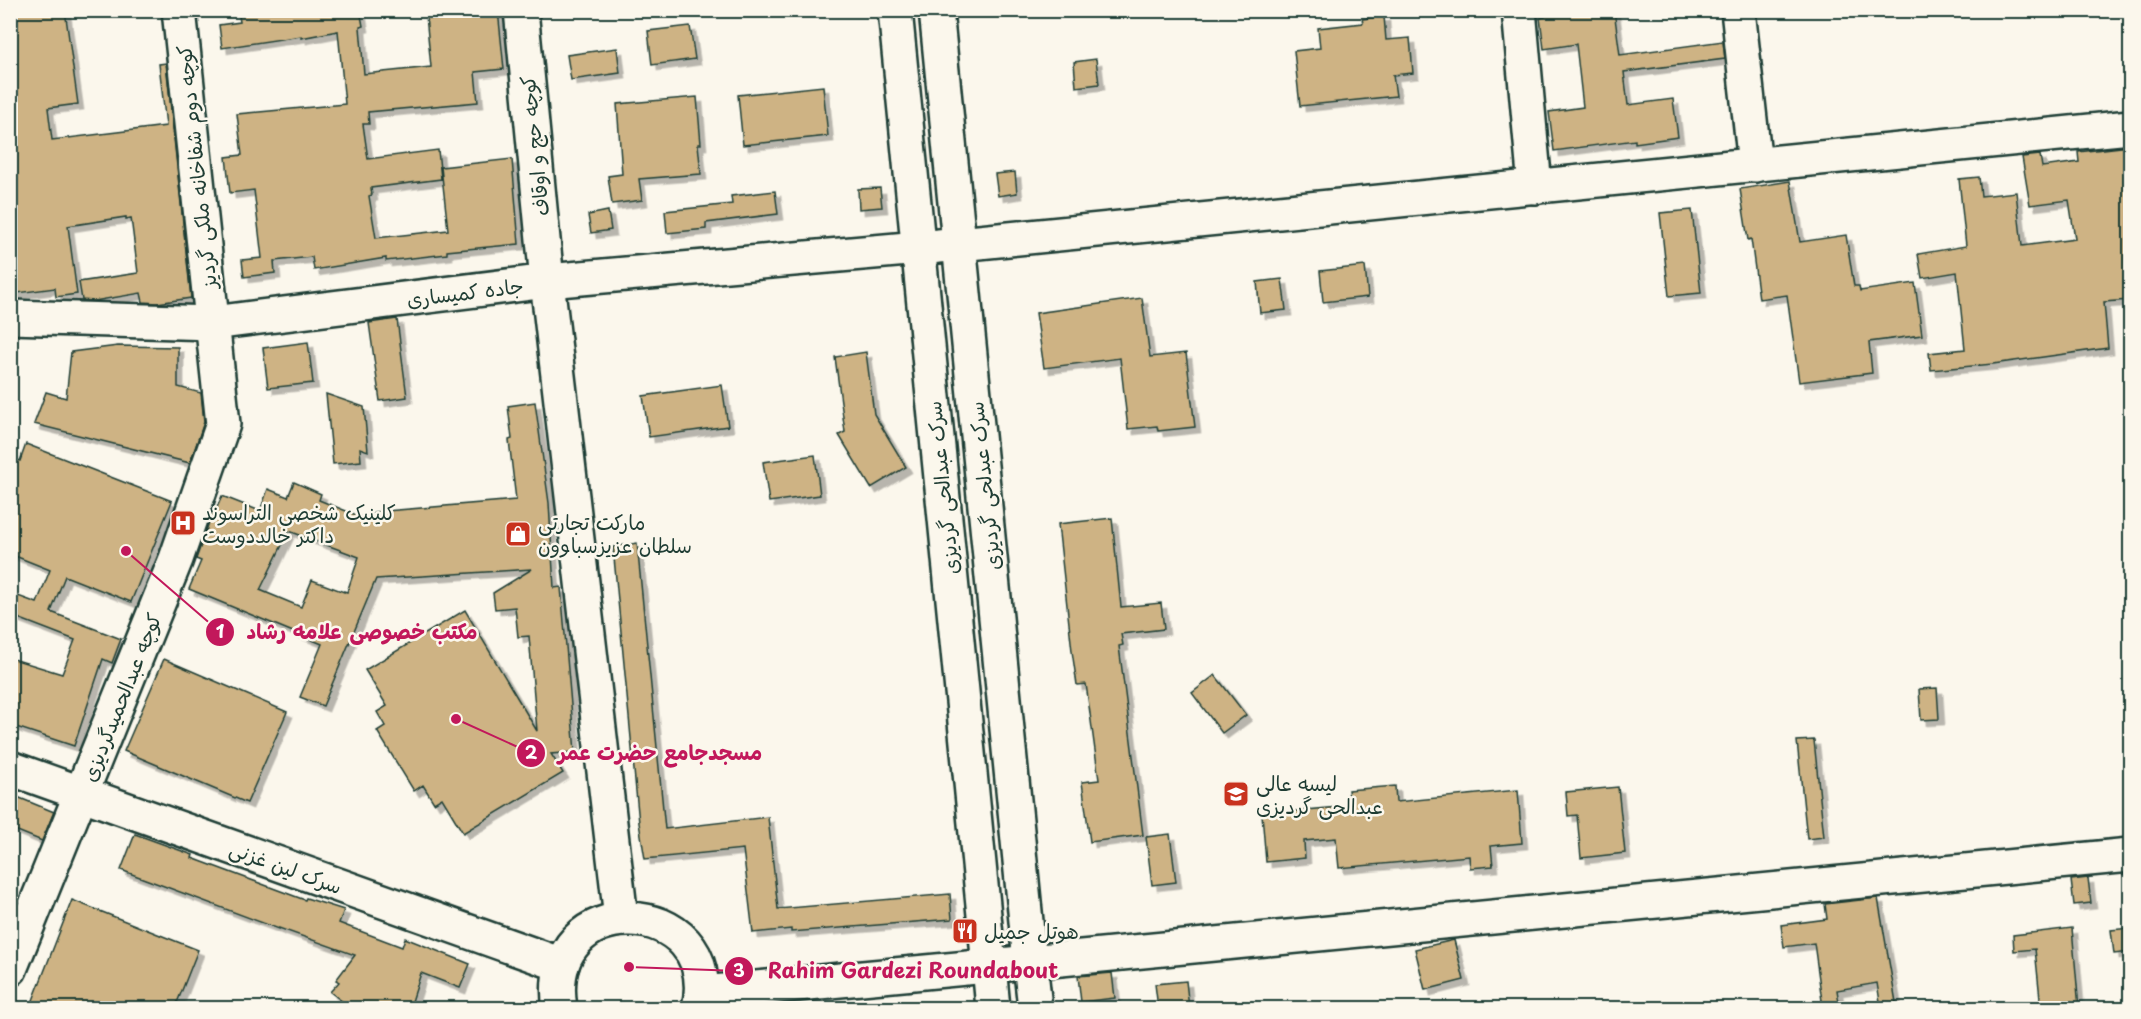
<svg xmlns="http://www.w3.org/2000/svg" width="2141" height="1019" viewBox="0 0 2141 1019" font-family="'Playpen Sans','Playpen Sans Arabic',sans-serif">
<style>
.building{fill:#ceb384;stroke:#1f3d34;stroke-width:1.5;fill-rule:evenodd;filter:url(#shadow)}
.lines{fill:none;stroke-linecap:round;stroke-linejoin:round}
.minor-casing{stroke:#1f3d34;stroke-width:38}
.major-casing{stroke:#1f3d34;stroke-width:38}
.minor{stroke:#fbf7ec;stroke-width:33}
.major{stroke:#fbf7ec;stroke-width:33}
.labels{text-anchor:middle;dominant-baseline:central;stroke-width:5;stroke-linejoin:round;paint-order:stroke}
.street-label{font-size:20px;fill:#1f3d34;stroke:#fbf7ec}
.poi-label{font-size:20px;fill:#1f3d34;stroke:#fbf7ec;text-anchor:start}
.leader{fill:none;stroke:#c2185b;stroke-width:2}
.callout-dot{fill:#c2185b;stroke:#fbf7ec;stroke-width:2}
.mark-label{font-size:18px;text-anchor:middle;font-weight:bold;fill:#fff}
.callout-label{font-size:21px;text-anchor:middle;font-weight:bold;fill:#c2185b;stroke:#fbf7ec;stroke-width:5;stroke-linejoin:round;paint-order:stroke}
</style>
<defs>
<filter id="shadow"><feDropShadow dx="5.5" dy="5.5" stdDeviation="0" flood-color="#0004"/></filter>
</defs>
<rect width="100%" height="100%" fill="#fbf7ec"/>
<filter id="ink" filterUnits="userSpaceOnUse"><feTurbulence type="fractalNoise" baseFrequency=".0167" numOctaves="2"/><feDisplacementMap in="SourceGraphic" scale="12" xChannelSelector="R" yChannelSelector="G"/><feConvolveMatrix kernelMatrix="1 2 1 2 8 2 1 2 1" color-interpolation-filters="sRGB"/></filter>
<g filter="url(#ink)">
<!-- building -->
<g class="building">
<polygon points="11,10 65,10 78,104 48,108 52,140 166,126 159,64 166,63 191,298 157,303 143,302 141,293 94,301 82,300 79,282 138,273 131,218 126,219 126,217 68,226 77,294 56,297 55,288 10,294 10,95 14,94 10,66 10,29 13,28"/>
<polygon points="238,10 360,10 363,26 360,27 364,74 431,67 426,16 467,10 498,10 504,69 475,72 478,102 368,112 369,124 363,124 368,159 438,150 441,179 371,188 372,195 369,196 376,238 448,230 441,167 512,159 519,244 447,251 447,254 386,261 386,258 314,270 312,257 274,261 275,273 244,277 242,260 262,258 254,190 230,193 226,157 242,155 237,114 345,104 338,31 301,38 301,36 222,48 219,25 240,22"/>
<polygon points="1544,10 1614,10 1620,55 1723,41 1725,59 1624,72 1628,105 1673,99 1678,137 1635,143 1635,140 1554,151 1549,112 1583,107 1576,44 1544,49 1540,18 1545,17"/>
<polygon points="1384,16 1386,40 1410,38 1413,73 1393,75 1396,96 1300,106 1294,51 1320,48 1318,28 1363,23 1362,19"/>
<polygon points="690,26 695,59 652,65 648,31"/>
<polygon points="617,48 620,73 571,80 567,55"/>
<polygon points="1096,59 1099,84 1076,87 1074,62"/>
<polygon points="823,86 828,136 743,145 738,95"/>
<polygon points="697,97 701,144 698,144 701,174 639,179 642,200 612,204 608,176 622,174 617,104"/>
<polygon points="2130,146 2130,300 2104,302 2108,348 1993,364 1931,370 1929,353 1965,349 1957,272 1922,278 1918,254 1966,246 1959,179 1979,177 1981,196 2016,192 2022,246 2075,239 2069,200 2030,205 2022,157 2040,155 2042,167 2079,162 2078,152"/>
<polygon points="1015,172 1017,193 998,196 995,174"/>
<polygon points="1790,181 1800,242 1846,235 1854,286 1859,286 1860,291 1915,283 1922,335 1869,342 1872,373 1799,382 1787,295 1759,299 1751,239 1748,240 1740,189"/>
<polygon points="880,188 882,207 859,209 858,189"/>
<polygon points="775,191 778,214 706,223 706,229 667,233 665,211 732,204 731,196"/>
<polygon points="1692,210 1701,293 1669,296 1660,213"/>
<polygon points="608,211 611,230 591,233 588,215"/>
<polygon points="1365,266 1368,297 1323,302 1320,271"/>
<polygon points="1282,279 1286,310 1260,313 1257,282"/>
<polygon points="1142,298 1150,357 1186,353 1195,427 1158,431 1157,426 1128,429 1120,358 1044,368 1036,313"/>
<polygon points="397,319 407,397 380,401 369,323"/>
<polygon points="308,342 313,383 268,388 263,348"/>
<polygon points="118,346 178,347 178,387 201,393 204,422 190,463 34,424 46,392 66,398 71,352"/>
<polygon points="866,352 874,414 906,467 871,488 839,435 845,432 835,357"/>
<polygon points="722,385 728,426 649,437 643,396"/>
<polygon points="326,394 364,407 368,451 360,448 361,461 333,464"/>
<path d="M 535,402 L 549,503 L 554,588 L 561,587 L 575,752 L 551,754 L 563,773 L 463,833 L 442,798 L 434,803 L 423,785 L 414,791 L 377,731 L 385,726 L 377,712 L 387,706 L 365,670 L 465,610 L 537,731 L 529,636 L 518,637 L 515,607 L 495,609 L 493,593 L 532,569 L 376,579 L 323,706 L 300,697 L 322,644 L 189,589 L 201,561 L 196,559 L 213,511 L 215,512 L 222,496 L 260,511 L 268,489 L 288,497 L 294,482 L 321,494 L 319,500 L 371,521 L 374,512 L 516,500 L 509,440 L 512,439 L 508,406 ZM 289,531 L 359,557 L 347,592 L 344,591 L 344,592 L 312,580 L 301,607 L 260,590 Z"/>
<polygon points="26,444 172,501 131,602 65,576 51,612 121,639 112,663 103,659 74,746 10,725 10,658 62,674 75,640 10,615 10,593 37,603 50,570 10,554 10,457 20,461"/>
<polygon points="815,455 820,495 769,502 763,462"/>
<polygon points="1112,518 1121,607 1161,603 1164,629 1121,634 1123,645 1119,646 1143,835 1090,842 1082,782 1099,780 1086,684 1077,685 1072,651 1058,524"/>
<polygon points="637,543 665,829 768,817 778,909 950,894 952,919 791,932 791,929 753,933 743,849 645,859 639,823 613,547"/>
<polygon points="164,659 287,712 247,803 124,751"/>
<polygon points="1215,675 1246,715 1222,733 1192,693"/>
<polygon points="1937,688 1939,719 1921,720 1919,689"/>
<polygon points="1814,740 1824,837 1807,839 1797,741"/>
<polygon points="1395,786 1396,802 1518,790 1522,843 1491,846 1493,866 1470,868 1469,856 1339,868 1336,838 1304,841 1305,858 1266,862 1262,814 1350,806 1348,790"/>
<polygon points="1618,787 1625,853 1581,858 1577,815 1568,816 1566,792"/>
<polygon points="10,794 54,812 42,841 10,828"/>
<polygon points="135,834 193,855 192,858 305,900 306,898 344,910 339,923 402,947 405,938 470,964 460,988 421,973 410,1008 351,1008 330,992 339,982 336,980 355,955 279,928 279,929 121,870"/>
<polygon points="1170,834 1176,882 1152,885 1146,837"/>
<polygon points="2088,878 2091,903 2074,905 2071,880"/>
<polygon points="1878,898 1897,1008 1881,1008 1877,983 1837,990 1840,1008 1823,1008 1814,943 1784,947 1781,925 1827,919 1825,904"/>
<polygon points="72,900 198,950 175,1008 30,1008"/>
<polygon points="2072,928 2079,1008 2041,1008 2035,949 2014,951 2013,935"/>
<polygon points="2130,928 2130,952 2114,954 2111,930"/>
<polygon points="1454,940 1464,980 1425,990 1415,949"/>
<polygon points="1112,973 1115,998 1081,1002 1078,976"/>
<polygon points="1186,981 1189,1008 1158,1008 1155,984"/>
</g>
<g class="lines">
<!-- minor casing -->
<g class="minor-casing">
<g id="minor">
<polyline points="521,10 547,281 621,918"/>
<polyline points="1519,10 1535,187"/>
<polyline points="1738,10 1755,165"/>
<polyline points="10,317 213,323 547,281 919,248 2130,127"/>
<polyline points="989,966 993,1008"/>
<polyline points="10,969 176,559 223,424 179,10"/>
<polyline points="1035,1008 1030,962 2130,855"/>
</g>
</g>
<!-- major casing -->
<g class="major-casing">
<g id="major">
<polyline points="895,10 989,966"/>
<polyline points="10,768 562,965"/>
<polyline points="703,993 1030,962 936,10"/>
<path d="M 560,1008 C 540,885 724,894 699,1008"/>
</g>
</g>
<!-- minor -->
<use href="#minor" class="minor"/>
<!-- major -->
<use href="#major" class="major"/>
</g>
</g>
<!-- icons -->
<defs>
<g id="hospital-square" transform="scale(1.35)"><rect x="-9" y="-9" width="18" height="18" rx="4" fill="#c8321e" stroke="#fbf7ec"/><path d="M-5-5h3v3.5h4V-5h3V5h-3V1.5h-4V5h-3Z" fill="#fff"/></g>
<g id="shop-square" transform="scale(1.35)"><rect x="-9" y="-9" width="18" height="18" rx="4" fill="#c8321e" stroke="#fbf7ec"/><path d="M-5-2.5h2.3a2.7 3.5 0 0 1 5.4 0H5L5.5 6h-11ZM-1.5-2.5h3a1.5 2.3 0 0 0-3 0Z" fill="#fff"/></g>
<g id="school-square" transform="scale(1.35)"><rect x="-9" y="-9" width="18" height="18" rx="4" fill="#c8321e" stroke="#fbf7ec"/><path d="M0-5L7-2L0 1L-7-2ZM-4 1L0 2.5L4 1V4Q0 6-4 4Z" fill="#fff"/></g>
<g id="restaurant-square" transform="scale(1.35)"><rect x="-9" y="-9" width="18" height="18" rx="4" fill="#c8321e" stroke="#fbf7ec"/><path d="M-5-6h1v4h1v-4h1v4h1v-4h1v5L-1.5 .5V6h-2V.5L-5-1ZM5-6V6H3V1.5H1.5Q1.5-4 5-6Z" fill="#fff"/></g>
</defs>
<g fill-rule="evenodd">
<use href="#hospital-square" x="183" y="523"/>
<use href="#shop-square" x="518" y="534"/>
<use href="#school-square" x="1236" y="794"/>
<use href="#restaurant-square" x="965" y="931"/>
</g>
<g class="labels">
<!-- street labels -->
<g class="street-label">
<text transform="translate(534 146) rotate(-96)">کوچه حج و اوقاف</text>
<text transform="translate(196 167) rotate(-96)">کوچه دوم شفاخانه ملکی گردیز</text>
<text transform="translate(465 292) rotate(-7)">جاده کمیساری</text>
<text transform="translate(984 486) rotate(-96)">سرک عبدلحی گردیزی</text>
<text transform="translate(942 488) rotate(-96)">سرک عبدالحی گردیزی</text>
<text transform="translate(121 697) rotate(-68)">کوچه عبدالحمیدگردیزی</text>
<text transform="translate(286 867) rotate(20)">سرک لین غزنی</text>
</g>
<!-- poi labels -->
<g class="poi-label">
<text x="202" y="512">کلینیک شخصی التراسوند<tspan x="202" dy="23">داکتر خالددوست</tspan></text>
<text x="538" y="522">مارکت تجارتی<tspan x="538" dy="23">سلطان عزیزسباوون</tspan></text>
<text x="1256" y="783">لیسه عالی<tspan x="1256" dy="23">عبدالحی گردیزی</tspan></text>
<text x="984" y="931">هوتل جمیل</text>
</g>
</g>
<!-- callouts -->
<path class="leader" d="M126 551L220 632M456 719L531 753M629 967L739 971"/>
<g class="callout-dot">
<circle cx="126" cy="551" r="6"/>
<circle cx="456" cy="719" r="6"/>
<circle cx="629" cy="967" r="6"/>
<circle cx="220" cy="632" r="15"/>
<circle cx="531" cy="753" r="15"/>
<circle cx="739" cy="971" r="15"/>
</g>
<g class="mark-label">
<text x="220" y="638">1</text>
<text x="531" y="759">2</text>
<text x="739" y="977">3</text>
</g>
<g class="callout-label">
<text x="362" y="639">مکتب خصوصی علامه رشاد</text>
<text x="660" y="760">مسجدجامع حضرت عمر</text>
<text x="913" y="978">Rahim Gardezi Roundabout</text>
</g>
<!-- margin -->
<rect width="2141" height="1019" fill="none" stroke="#fbf7ec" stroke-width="36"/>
<rect x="18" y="18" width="2105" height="983" fill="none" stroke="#1f3d34" stroke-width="2" filter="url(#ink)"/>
</svg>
